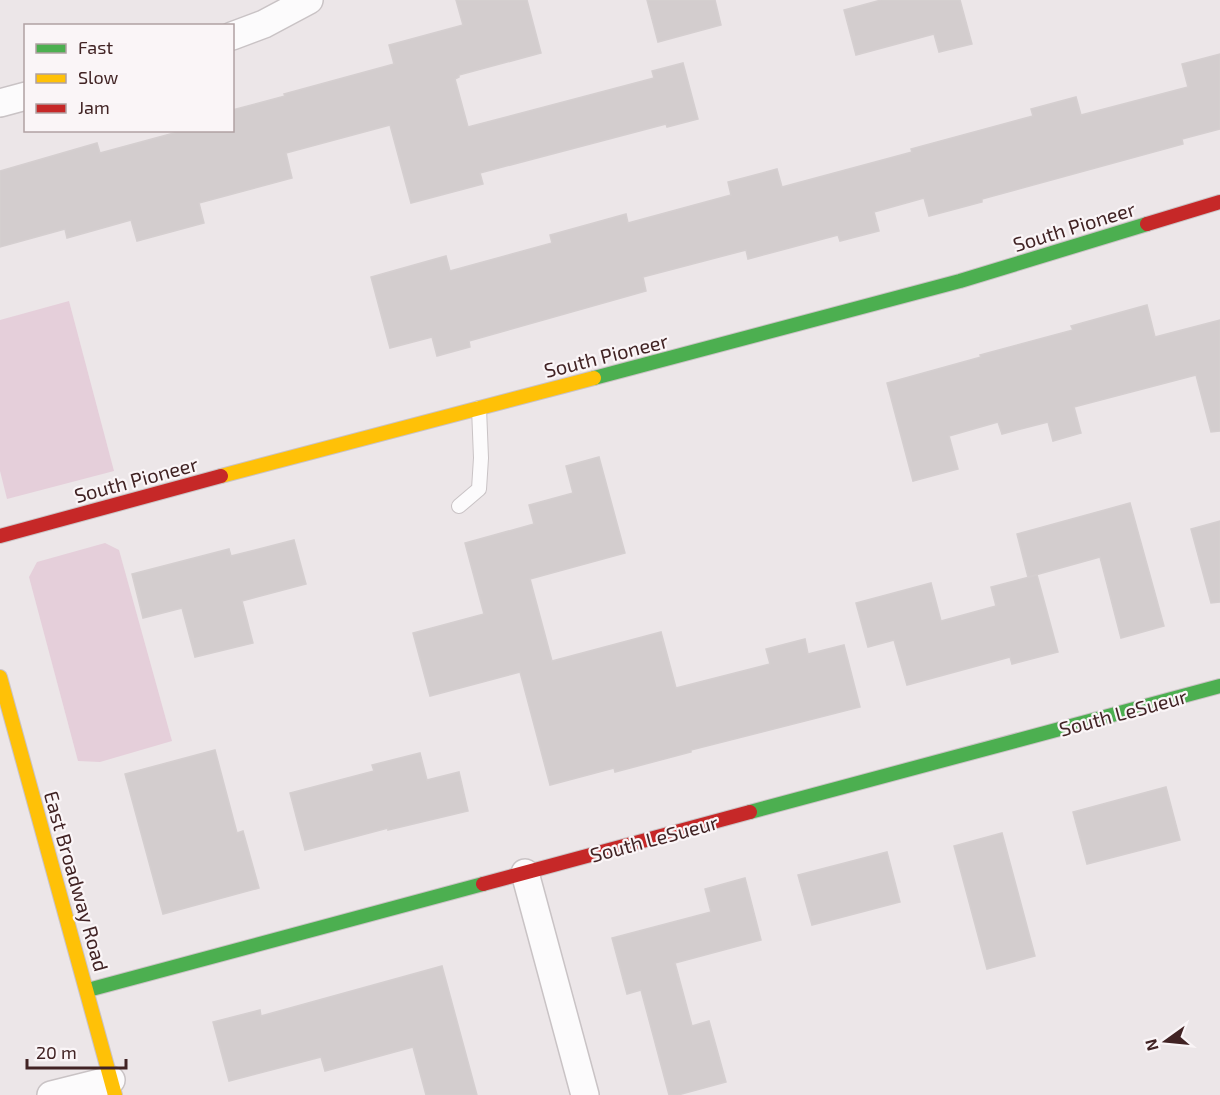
<svg xmlns="http://www.w3.org/2000/svg" width="1220" height="1095" viewBox="0 0 1220 1095" font-family="'Exo 2',sans-serif">
<style>
.green{fill:#e5cfda}
.building{fill:#d3cdce;stroke:#d5cfd0;stroke-width:1.5}
.lines{fill:none;stroke-linecap:round;stroke-linejoin:round}
.lane-casing{stroke:#c9c3c5;stroke-width:16}
.street-casing{stroke:#c9c3c5;stroke-width:30}
.fast-casing{stroke:#cac3c5;stroke-width:16}
.slow-casing{stroke:#cac3c5;stroke-width:16}
.jam-casing{stroke:#cac3c5;stroke-width:16}
.lane{stroke:#fcfbfc;stroke-width:14}
.street{stroke:#fcfbfc;stroke-width:27}
.fast{stroke:#4caf50;stroke-width:14}
.slow{stroke:#ffc107;stroke-width:14}
.jam{stroke:#c62828;stroke-width:14}
.labels{text-anchor:middle;dominant-baseline:central;stroke-width:4.5;stroke-linejoin:round;paint-order:stroke}
.street-label{font-size:20px;fill:#412324;stroke:#faf5f7}
</style>
<rect width="100%" height="100%" fill="#ece6e8"/>
<!-- green -->
<g class="green">
<polygon points="69,301 114,471 7,499 0,471 0,320"/>
<polygon points="105,543 119,550 172,741 100,762 78,761 29,577 37,562"/>
</g>
<!-- building -->
<g class="building">
<polygon points="456,0 527,0 541,53 459,75 459,77 455,79 468,127 654,78 652,71 683,63 698,119 667,127 666,124 480,173 483,184 411,203 390,125 286,153 292,178 199,203 204,223 137,241 131,220 67,238 65,229 0,247 0,171 97,143 100,153 185,130 232,130 232,110 285,96 284,94 394,64 389,45 463,25"/>
<polygon points="647,0 715,0 721,25 658,42"/>
<polygon points="881,0 960,0 972,44 939,52 934,34 856,55 844,10"/>
<polygon points="1220,54 1220,129 1182,139 1183,144 982,199 982,202 929,216 924,198 874,212 879,231 840,241 838,235 748,259 746,250 643,277 646,291 469,341 470,347 437,356 432,337 390,348 371,277 446,256 450,271 552,243 550,235 626,214 628,223 731,195 728,182 777,169 782,187 912,152 911,149 1033,116 1031,109 1076,97 1081,115 1188,87 1182,64"/>
<polygon points="1147,305 1155,337 1220,320 1220,431 1211,432 1196,375 1074,407 1081,433 1053,441 1048,422 1002,434 998,422 949,436 958,469 913,481 887,383 981,357 980,355 1073,330 1071,326"/>
<polygon points="599,457 625,553 530,579 552,661 661,632 676,688 770,664 766,649 805,639 808,654 844,645 860,707 691,750 691,752 615,772 614,768 550,785 520,672 430,696 413,633 484,614 465,543 534,524 529,505 573,493 566,466"/>
<polygon points="1130,503 1164,626 1121,638 1100,557 1028,577 1017,534"/>
<polygon points="1220,521 1220,602 1211,603 1191,529"/>
<polygon points="294,540 306,584 242,601 253,643 195,657 182,608 143,618 132,574 229,549 231,556"/>
<polygon points="1037,575 1058,652 1012,664 1010,657 907,685 894,640 868,647 856,603 931,583 941,621 996,606 991,587"/>
<polygon points="215,750 237,833 243,831 259,888 163,914 125,774"/>
<polygon points="420,753 427,780 459,772 468,811 388,830 388,828 305,850 290,793 374,771 372,765"/>
<polygon points="1166,787 1180,840 1087,864 1073,812"/>
<polygon points="1002,833 1035,956 987,969 954,846"/>
<polygon points="887,852 900,902 812,925 798,875"/>
<polygon points="745,878 761,940 675,963 692,1026 709,1021 726,1082 678,1095 669,1095 641,990 627,994 612,938 711,912 705,889"/>
<polygon points="442,966 477,1095 426,1095 413,1047 325,1071 321,1057 229,1081 213,1022 260,1010 261,1016"/>
</g>
<g class="lines">
<!-- lane casing -->
<g class="lane-casing">
<polyline id="lane" points="459,506 479,489 481,458 479,408"/>
</g>
<!-- street casing -->
<g class="street-casing">
<g id="street">
<polyline points="232,36 264,24 309,0"/>
<polyline points="0,103 26,96"/>
<polyline points="525,873 585,1095"/>
<polyline points="51,1095 111,1080"/>
</g>
</g>
<!-- fast casing -->
<g class="fast-casing">
<g id="fast">
<polyline points="594,378 960,281 1147,224"/>
<polyline points="750,812 1220,686"/>
<polyline points="88,990 483,884"/>
</g>
</g>
<!-- slow casing -->
<g class="slow-casing">
<g id="slow">
<polyline points="221,476 594,378"/>
<polyline points="0,677 115,1095"/>
</g>
</g>
<!-- jam casing -->
<g class="jam-casing">
<g id="jam">
<polyline points="1147,224 1220,202"/>
<polyline points="0,536 221,476"/>
<polyline points="483,884 750,812"/>
</g>
</g>
<!-- lane -->
<use href="#lane" class="lane"/>
<!-- street -->
<use href="#street" class="street"/>
<!-- fast -->
<use href="#fast" class="fast"/>
<!-- slow -->
<use href="#slow" class="slow"/>
<!-- jam -->
<use href="#jam" class="jam"/>
</g>
<g class="labels">
<!-- street labels -->
<g class="street-label">
<text transform="translate(1074 226) rotate(-17)">South Pioneer</text>
<text transform="translate(606 355) rotate(-14)">South Pioneer</text>
<text transform="translate(136 479) rotate(-15)">South Pioneer</text>
<text transform="translate(1123 712) rotate(-15)">South LeSueur</text>
<text transform="translate(654 838) rotate(-15)">South LeSueur</text>
<text transform="translate(77 881) rotate(74)">East Broadway Road</text>
</g>
</g>
<!-- legend -->
<rect x="24" y="24" width="210" height="108" fill="#faf5f7" stroke="#b0a1a3" stroke-width="1.5"/>
<rect x="36" y="44" width="30" height="9" fill="#4caf50" stroke="#b0a1a3" stroke-width="1.5"/>
<text x="78" y="54" font-size="18" fill="#412324">Fast</text>
<rect x="36" y="74" width="30" height="9" fill="#ffc107" stroke="#b0a1a3" stroke-width="1.5"/>
<text x="78" y="84" font-size="18" fill="#412324">Slow</text>
<rect x="36" y="104" width="30" height="9" fill="#c62828" stroke="#b0a1a3" stroke-width="1.5"/>
<text x="78" y="114" font-size="18" fill="#412324">Jam</text>
<!-- north arrow -->
<g transform="translate(1166 1041) rotate(255)" stroke="#faf5f7" stroke-width="4.5" paint-order="stroke">
<path d="M0-4.5L10 22L0 15L-10 22Z" fill="#412324"/>
<text y="-9" font-size="16" font-weight="bold" text-anchor="middle" fill="#412324">N</text>
</g>
<!-- scale -->
<path d="M27 1059v9h99v-9" fill="none" stroke="#412324" stroke-width="3"/>
<text x="36" y="1059" font-size="18" fill="#412324" stroke="#faf5f7" stroke-width="4.5" paint-order="stroke">20 m</text>
</svg>
